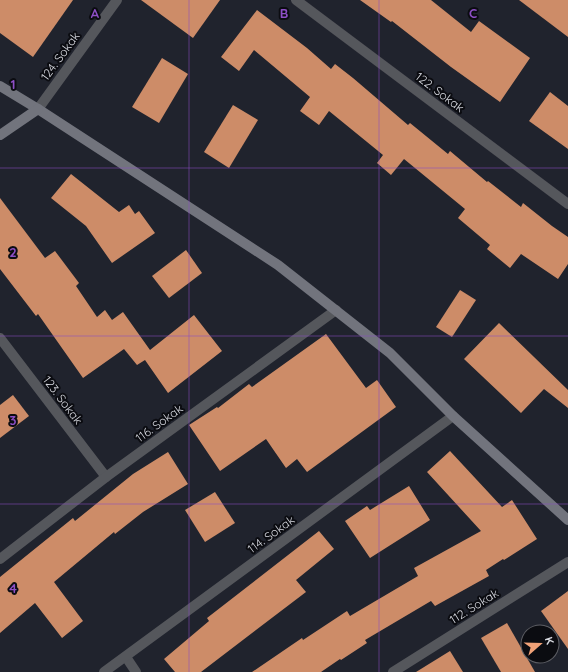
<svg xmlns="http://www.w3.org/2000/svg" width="568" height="672" viewBox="0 0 568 672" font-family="Quicksand,sans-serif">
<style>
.building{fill:#cd8c68}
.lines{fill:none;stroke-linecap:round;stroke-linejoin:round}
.street{stroke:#55575c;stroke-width:10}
.secondary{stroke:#72747d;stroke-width:10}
.grid{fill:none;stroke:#8d4fc6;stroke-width:1;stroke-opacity:0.55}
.labels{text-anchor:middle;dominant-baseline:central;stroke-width:4;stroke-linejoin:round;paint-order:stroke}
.street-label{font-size:12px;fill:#d7d9e0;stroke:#0b0c11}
.grid-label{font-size:13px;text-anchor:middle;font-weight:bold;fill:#8d4fc6;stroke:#0b0c11;stroke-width:4;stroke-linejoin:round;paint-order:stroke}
</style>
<rect width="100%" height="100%" fill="#20232d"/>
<!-- building -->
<g class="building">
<polygon points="0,0 73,0 33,57 0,33"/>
<polygon points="141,0 220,0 193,38"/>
<polygon points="360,0 431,0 471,32 479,21 530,58 500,102 451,67 392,21 391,22"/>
<polygon points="519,0 568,0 568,37"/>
<polygon points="257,10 307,48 331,69 335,64 353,78 408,125 410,123 448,154 450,151 487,182 488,181 521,207 523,203 552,226 568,237 568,264 558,279 521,254 510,268 487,249 490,245 458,218 465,209 404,159 391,175 377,163 383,155 329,111 319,125 300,111 310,97 254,50 239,71 221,57"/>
<polygon points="162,58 188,74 159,123 132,107"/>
<polygon points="550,92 568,106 568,149 529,121"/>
<polygon points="233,105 258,120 229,168 204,152"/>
<polygon points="71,174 119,212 129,205 135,214 139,211 155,233 112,263 86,226 51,198"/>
<polygon points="0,198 45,258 55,251 79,283 76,286 97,317 105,310 112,320 123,312 150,350 194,315 222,351 168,393 145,360 137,365 124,349 83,378 38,314 36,316 0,269"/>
<polygon points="186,250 202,273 169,298 152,276"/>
<polygon points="460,290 476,300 452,337 436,327"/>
<polygon points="499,323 568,390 568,408 544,389 521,413 464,359"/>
<polygon points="326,334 366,388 377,380 396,407 307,472 297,459 286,468 266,439 220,471 189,425 217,407 218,408 249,384 252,387"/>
<polygon points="13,395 29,416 0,438 0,405"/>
<polygon points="450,451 502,507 512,500 537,539 504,560 503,559 486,570 489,576 435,606 431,601 365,640 367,643 341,660 340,659 321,672 252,672 302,638 303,640 347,611 350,616 418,576 414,568 481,531 427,472"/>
<polygon points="168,452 188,484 143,512 115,534 114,532 54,582 83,621 62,638 35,603 0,633 0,577 73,518 75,521 133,474"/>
<polygon points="409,486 430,520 370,558 345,521 367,506 370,510"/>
<polygon points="215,492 235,523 205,542 185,510"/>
<polygon points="319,531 334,549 296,580 306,592 201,672 175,672 164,659 209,621 207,618"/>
<polygon points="568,591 568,649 541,611"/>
<polygon points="507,623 535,672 501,672 481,638"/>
<polygon points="450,651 463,672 416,672"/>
</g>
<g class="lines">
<!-- street -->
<g class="street">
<polyline points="296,0 568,204"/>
<polyline points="38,109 117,0"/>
<polyline points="0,338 106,477"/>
<polyline points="0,559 106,477 336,310"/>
<polyline points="126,657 136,672"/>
<polyline points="104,672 453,416"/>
<polyline points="393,672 568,562"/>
</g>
<!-- secondary -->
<g class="secondary">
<polyline points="0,86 38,109 278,265 390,353 453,416 568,520"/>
<polyline points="0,135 38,109"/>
</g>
</g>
<!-- grid -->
<path class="grid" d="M 189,0 L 189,672M 379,0 L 379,672M 0,168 L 568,168M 0,336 L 568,336M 0,504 L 568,504"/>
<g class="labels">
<!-- street labels -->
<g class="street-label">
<text transform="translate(60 56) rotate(-54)">124. Sokak</text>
<text transform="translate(440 92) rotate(37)">122. Sokak</text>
<text transform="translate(63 400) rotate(53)">123. Sokak</text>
<text transform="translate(159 423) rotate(-36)">116. Sokak</text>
<text transform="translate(271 534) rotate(-36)">114. Sokak</text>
<text transform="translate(474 606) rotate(-32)">112. Sokak</text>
</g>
</g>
<g class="grid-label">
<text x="95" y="18">A</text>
<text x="284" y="18">B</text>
<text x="473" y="18">C</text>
<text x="13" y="89">1</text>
<text x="13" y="257">2</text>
<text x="13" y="425">3</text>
<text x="13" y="593">4</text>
</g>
<!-- north arrow -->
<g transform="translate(540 644) rotate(70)"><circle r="19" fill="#0b0c11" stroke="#5d5e64"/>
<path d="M0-3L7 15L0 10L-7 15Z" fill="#f0a278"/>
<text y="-6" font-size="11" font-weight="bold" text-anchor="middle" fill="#d7d9e0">K</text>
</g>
</svg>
